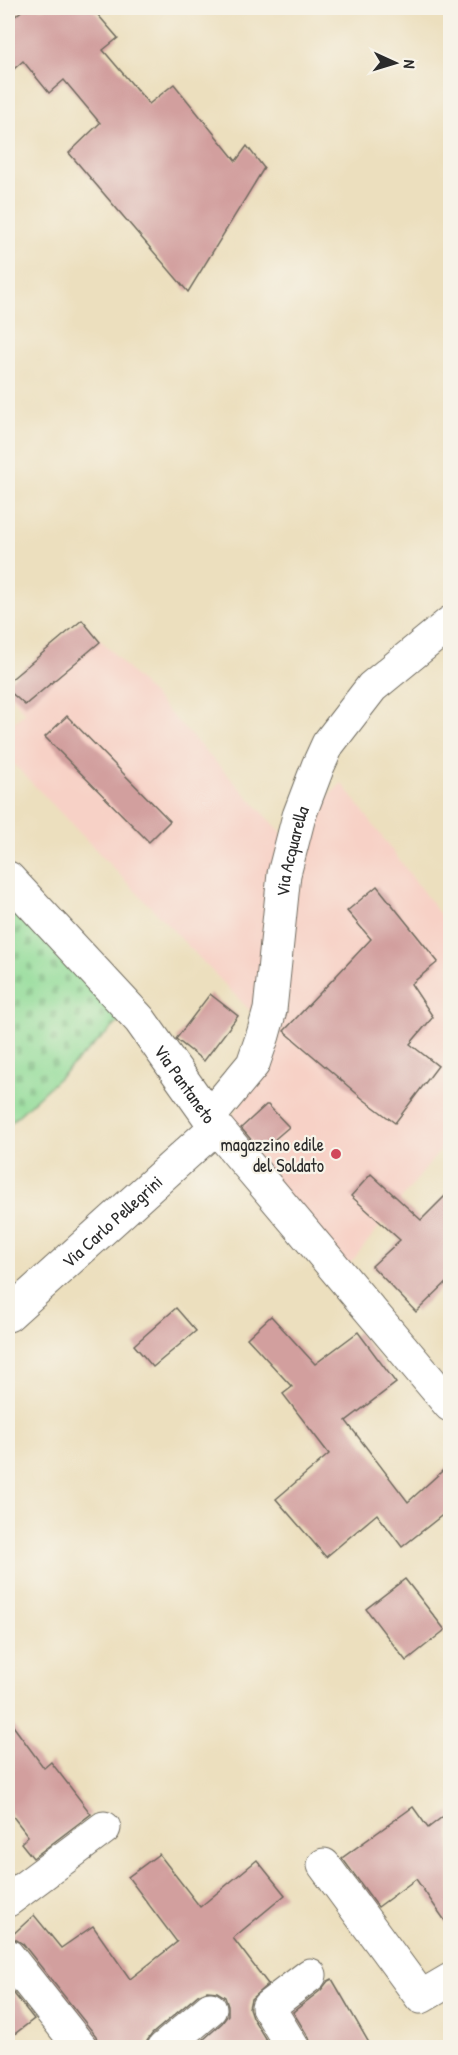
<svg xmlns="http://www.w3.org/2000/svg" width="458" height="2055" viewBox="0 0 458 2055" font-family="'Patrick Hand',sans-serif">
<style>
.built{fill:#f7d1c6}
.cemetery{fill:url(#cemetery-stones);stroke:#5e8361;stroke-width:1.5}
.building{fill:#d29f9e}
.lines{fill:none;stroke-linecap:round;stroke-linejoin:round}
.minor-casing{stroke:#6f6a5e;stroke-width:35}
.minor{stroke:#fff;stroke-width:33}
.poi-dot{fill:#d1495b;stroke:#f7f3e8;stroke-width:2}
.labels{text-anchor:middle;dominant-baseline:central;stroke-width:4.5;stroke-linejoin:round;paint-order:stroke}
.street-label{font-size:18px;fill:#2b2b2b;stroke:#f7f3e8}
.poi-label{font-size:18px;fill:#2b2b2b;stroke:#f7f3e8;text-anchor:end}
</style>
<defs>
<pattern id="cemetery-stones" width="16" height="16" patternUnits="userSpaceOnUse" patternTransform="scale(1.5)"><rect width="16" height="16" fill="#90db97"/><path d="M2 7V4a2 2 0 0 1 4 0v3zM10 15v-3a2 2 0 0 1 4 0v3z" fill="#7cbc82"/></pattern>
</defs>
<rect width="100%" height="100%" fill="#f7f3e8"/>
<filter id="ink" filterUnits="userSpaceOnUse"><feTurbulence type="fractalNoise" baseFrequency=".0167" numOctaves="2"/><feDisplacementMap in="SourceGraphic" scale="12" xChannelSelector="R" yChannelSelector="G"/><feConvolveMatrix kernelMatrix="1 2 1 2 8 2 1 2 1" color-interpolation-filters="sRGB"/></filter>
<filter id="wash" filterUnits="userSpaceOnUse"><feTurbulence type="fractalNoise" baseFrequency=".008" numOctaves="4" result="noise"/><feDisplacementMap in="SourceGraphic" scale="24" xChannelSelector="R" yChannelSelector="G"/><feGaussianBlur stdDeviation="1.35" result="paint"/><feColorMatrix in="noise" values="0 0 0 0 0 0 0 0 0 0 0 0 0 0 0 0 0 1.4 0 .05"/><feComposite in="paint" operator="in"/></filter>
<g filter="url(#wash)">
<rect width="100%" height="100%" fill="#ecdfbe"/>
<!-- built -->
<polygon class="built" points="82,620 285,836 342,783 450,928 450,1138 345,1270 229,1121 268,1063 278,1040 8,758 8,727 25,713 8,692 8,682"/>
<!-- cemetery -->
<polygon class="cemetery" points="8,893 122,1019 8,1125"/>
<g id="blocks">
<!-- building -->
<g class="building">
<polygon points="25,8 92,8 118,38 103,50 149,104 174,84 236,161 247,146 264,168 188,292 69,153 100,123 64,80 49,93 23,61 8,74 8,22"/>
<polygon points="82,620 100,642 25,705 8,690 8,682"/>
<polygon points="67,716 170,821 149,842 45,737"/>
<polygon points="377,886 438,962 411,984 433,1017 410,1044 438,1066 395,1123 363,1099 284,1031 371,939 347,911"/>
<polygon points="210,994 238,1016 204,1061 176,1039"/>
<polygon points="266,1105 268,1105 289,1127 261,1151 241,1128"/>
<polygon points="371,1174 421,1220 450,1191 450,1279 416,1312 372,1266 400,1240 351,1196"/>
<polygon points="176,1308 196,1331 153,1367 134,1345"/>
<polygon points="271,1316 315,1364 358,1332 396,1383 346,1421 408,1502 450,1464 450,1509 402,1547 377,1514 326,1557 276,1499 329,1454 283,1394 292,1387 247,1338"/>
<polygon points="405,1579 445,1630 406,1661 366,1609"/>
<polygon points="8,1719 44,1768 51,1762 91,1814 33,1858 21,1843 28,1836 8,1810"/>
<polygon points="413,1807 428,1828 450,1811 450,1928 416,1879 378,1907 342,1858"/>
<polygon points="159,1854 200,1907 257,1860 285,1895 233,1938 268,1984 251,1999 249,2008 252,2017 271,2048 194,2048 222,2023 228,2015 228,2006 225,1997 217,1992 207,1991 198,1995 152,2034 147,2041 146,2048 99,2048 96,2036 23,1944 15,1939 9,1938 34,1915 61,1948 93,1926 130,1979 177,1942 128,1877"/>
<polygon points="332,1979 372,2048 312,2048 309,2038 293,2012 321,1990 328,1981"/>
<polygon points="8,1986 34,2019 8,2039"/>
</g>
</g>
</g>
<g filter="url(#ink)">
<use href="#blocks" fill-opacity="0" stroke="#6f6a5e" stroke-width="1.5"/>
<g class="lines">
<!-- minor casing -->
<g class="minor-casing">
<g id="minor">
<path id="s1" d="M 8,878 L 140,1020 L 216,1127 L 450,1405"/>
<path id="s2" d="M 209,1117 L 253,1064 L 263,1035 L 270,1010 L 284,874 L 299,816 L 318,766 L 328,744 L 372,687 L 450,623"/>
<path id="s3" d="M 8,1315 L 216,1127"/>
<polyline points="324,1865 421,1997 450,1980"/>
<polyline points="8,1900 104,1828"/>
<polyline points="8,1956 81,2048"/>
<polyline points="164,2048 210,2009"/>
<polyline points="293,2048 268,2007 310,1975"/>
</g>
</g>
<!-- minor -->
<use href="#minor" class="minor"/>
</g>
</g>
<!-- markers -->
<circle class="poi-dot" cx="336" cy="1154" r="6"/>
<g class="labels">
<!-- street labels -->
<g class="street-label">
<text stroke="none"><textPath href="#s2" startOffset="286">Via Acquarella</textPath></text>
<text stroke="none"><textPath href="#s1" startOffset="272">Via Pantaneto</textPath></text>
<text stroke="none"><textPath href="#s3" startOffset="140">Via Carlo Pellegrini</textPath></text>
</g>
<!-- poi labels -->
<g class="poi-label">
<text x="324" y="1144">magazzino edile<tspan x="324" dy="21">del Soldato</tspan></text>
</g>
</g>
<!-- margin -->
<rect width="458" height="2055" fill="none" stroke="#f7f3e8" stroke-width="30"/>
<!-- north arrow -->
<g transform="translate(395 63) rotate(94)" stroke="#f7f3e8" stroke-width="4.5" paint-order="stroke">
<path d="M0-4.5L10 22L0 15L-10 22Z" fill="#2b2b2b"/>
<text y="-9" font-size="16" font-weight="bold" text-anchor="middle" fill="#2b2b2b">N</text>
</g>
</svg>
